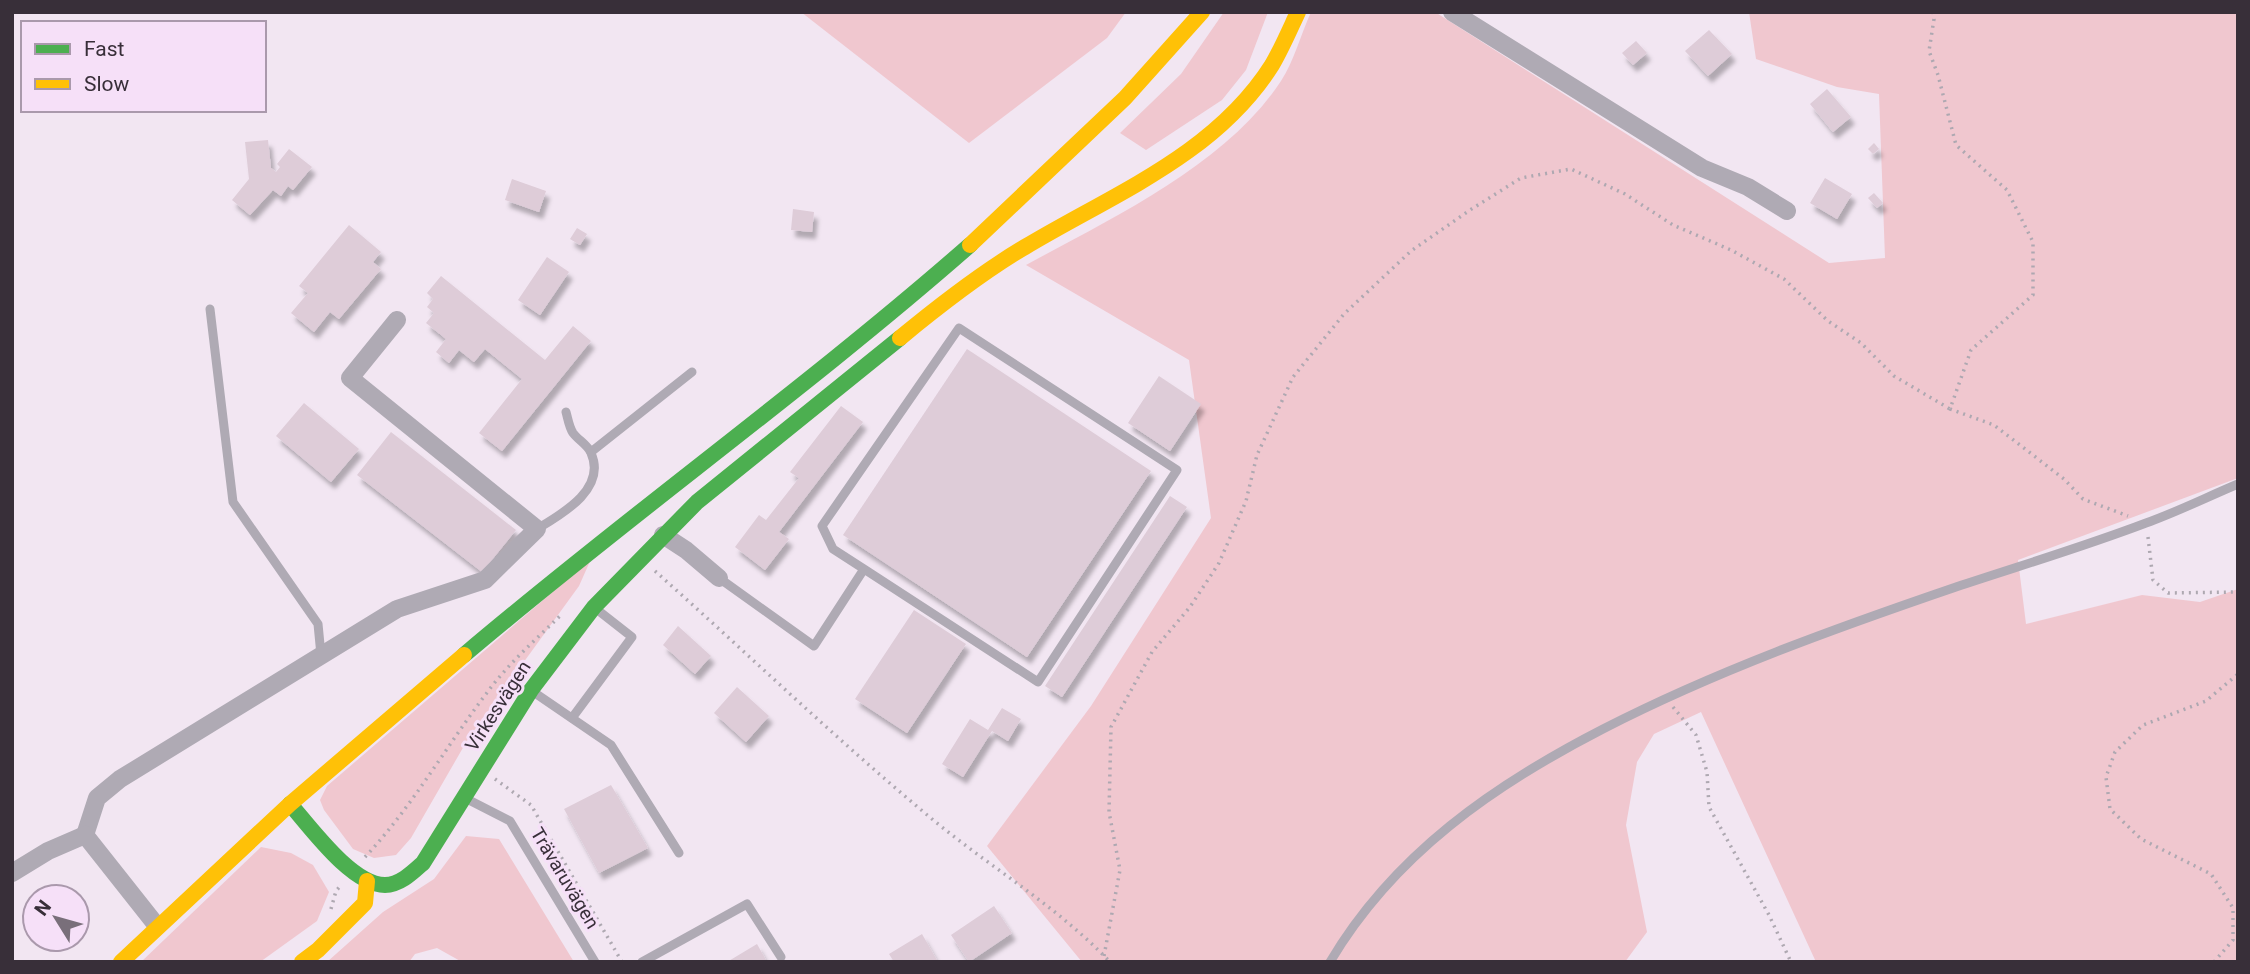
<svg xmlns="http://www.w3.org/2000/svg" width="2250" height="974" viewBox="0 0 2250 974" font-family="Roboto,sans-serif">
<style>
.green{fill:#f0c7cf}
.building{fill:#deccd8;filter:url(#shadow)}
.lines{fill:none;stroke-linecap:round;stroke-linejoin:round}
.path{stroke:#aea8b1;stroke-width:3.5;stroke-dasharray:2 5;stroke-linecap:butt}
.lane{stroke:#afaab4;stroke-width:9}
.street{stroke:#afaab4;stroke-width:18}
.fast{stroke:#4caf50;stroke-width:16}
.slow{stroke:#ffc107;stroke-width:16}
.labels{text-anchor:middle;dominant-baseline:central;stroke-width:6;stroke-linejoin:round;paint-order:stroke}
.street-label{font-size:19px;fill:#382f39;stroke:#f6e0f8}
</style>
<defs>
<filter id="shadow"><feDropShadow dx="4" dy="7" stdDeviation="2" flood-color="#0004"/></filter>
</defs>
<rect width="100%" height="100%" fill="#f2e6f2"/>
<!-- green -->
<g class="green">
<polygon points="801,12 1126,12 1107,38 969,143"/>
<polygon points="1224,12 1268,12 1246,70 1222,100 1146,150 1120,133 1181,74"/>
<path d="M 1311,12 L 1435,12 L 1829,263 L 1885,258 L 1879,94 L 1837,87 L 1756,59 L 1749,12 L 2238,12 L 2238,478 L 2018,560 L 2026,624 L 2142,595 L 2200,602 L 2238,589 L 2238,962 L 1816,962 L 1701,712 L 1654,734 L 1637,762 L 1626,825 L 1647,932 L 1625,962 L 1082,962 L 987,846 L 1091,706 L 1211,518 L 1189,360 L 1026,265 C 1112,218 1226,165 1281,81 C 1294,61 1301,34 1311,12 Z"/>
<polygon points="591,559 579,586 468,739 411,838 396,855 374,858 353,849 324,810 320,800 327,786"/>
<polygon points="466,836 499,839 574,962 462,962 437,948 415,954 409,962 327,962 383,912 434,879"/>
<polygon points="261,847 291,853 313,865 329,892 317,921 260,962 141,962"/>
</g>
<!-- building -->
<g class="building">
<polygon points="1709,30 1732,54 1708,76 1685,51"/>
<polygon points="1636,41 1647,53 1633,65 1622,53"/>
<polygon points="1827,89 1851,117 1833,132 1810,104"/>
<polygon points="268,140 271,168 276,172 280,167 277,164 289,149 312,167 293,190 288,186 281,196 273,190 250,215 232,200 249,179 245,142"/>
<polygon points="1874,143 1879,149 1873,154 1868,149"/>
<polygon points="1825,178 1852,194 1837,219 1810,203"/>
<polygon points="512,179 546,191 539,212 505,200"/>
<polygon points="1874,193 1883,203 1877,208 1868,198"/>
<polygon points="793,209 814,212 812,232 791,230"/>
<polygon points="349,225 381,252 373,262 381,269 339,319 330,312 314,332 291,313 308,293 299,286"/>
<polygon points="577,228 587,234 580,245 570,239"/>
<polygon points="547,257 569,272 540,315 518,300"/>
<polygon points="441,276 545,360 573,326 591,341 502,451 479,433 522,379 485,349 474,362 459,350 449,363 436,352 446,339 426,323 434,313 427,307 433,299 427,293"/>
<polygon points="967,349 1151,471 1027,657 843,535"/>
<polygon points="1159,376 1201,404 1170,451 1128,423"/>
<polygon points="304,403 359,449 331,482 276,436"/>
<polygon points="841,406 863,422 779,532 789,539 765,570 735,547 759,515 766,520 799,478 790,472"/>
<polygon points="391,432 516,530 482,572 357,475"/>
<polygon points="1170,496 1187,507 1062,697 1045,686"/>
<polygon points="914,610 966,644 907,733 855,699"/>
<polygon points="678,626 711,656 695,674 663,645"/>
<polygon points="737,687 769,716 746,742 714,713"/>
<polygon points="1002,708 1021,719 1008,741 992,731 963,777 942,764 970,719 988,730"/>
<polygon points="611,785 648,848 599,873 564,809"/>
<polygon points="994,906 1012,933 969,962 951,935"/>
<polygon points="922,934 938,962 894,962 889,954"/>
<polygon points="757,944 767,962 727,962"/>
</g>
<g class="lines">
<!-- path -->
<g class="path">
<polyline points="1933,12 1934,19 1929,51 1938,75 1956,145 2007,190 2033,242 2033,295 1971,350 1950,409 1994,425 2064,479 2083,499 2128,516"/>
<polyline points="2148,537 2153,580 2168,593 2238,592"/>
<path d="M 655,571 C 748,654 837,740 932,819 C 991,868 1057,906 1110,962"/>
<polyline points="1673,707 1696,735 1707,772 1709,807 1769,915 1791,962"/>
<polyline points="495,779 531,805 622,962"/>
<path d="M 365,857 C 412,807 445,748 486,694 C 507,665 534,641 560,616"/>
<polyline points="331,909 336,891 342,884"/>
<polyline points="1104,956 1120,870 1109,812 1111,727 1152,652 1190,607 1219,563 1246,501 1257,455 1293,377 1344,314 1411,251 1470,210 1521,178 1571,169 1625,194 1673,225 1731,250 1784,279 1828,321 1861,343 1894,376 1950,409"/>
<polyline points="2214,962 2233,940 2233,908 2211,874 2141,839 2110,809 2106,777 2115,752 2143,725 2206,701 2238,674"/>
</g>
<!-- lane -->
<g class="lane">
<polyline points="210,309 233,502 318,624 321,655"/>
<polyline points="591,452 692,372"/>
<path d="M 537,529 C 562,514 607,489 591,453 C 588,445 578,440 573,433 C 569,427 568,419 566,412"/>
<polyline points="719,578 814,646 864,569 1038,682 1177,470 959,328 822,526 833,549 864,569"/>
<polyline points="532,691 611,745 679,853"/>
<polyline points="572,718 632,637 595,608"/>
<polyline points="465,798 510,821 595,962"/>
<polyline points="642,962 747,904 781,957"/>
<path d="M 1330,962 C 1394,854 1494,785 1603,729 C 1716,671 1836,628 1956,587 C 2019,566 2083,547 2146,523 C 2177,512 2207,497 2238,484"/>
</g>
<!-- street -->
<g class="street">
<polyline points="1452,12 1702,168 1748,187 1787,211"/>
<polyline points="663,535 686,550 719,578"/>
<polyline points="85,835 97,798 120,779 397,609 485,580 537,529 350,378 397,320"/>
<polyline points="12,873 48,851 85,835 157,926"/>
</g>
<!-- fast -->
<g class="fast">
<path d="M 464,655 C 630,514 807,388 970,245"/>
<path d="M 290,804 C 311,828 352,885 385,885 C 400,885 413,872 423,863 L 531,690 L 594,607 L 697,502 L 900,338"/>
</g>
<!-- slow -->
<g class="slow">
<polyline points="970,245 1125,98 1202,12"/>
<path d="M 900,338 C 940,305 981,273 1025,247 C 1113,194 1215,155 1272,65 C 1282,48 1290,29 1298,12"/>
<polyline points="121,962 290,804 464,655"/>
<polyline points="302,962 318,950 365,903 367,881"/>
</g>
</g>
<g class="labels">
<!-- street labels -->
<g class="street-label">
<text transform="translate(498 706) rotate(-57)">Virkesvägen</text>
<text transform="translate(565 878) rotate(59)">Trävaruvägen</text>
</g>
</g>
<!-- border -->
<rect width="2250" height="974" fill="none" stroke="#382f39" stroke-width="28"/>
<!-- legend -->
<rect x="21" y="21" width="245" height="91" fill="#f6e0f8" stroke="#aa99ac" stroke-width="2"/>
<rect x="35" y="44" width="35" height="10" fill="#4caf50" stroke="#aa99ac" stroke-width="2"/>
<text x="84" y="56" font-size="21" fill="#382f39">Fast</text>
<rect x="35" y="79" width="35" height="10" fill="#ffc107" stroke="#aa99ac" stroke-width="2"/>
<text x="84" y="91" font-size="21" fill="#382f39">Slow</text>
<!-- north arrow -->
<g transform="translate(56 918) rotate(307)"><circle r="33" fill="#f6e0f8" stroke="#aa99ac" stroke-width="2"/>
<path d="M0-5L12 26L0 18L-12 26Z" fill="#796f7a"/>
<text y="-10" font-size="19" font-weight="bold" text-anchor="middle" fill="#382f39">N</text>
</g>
</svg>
